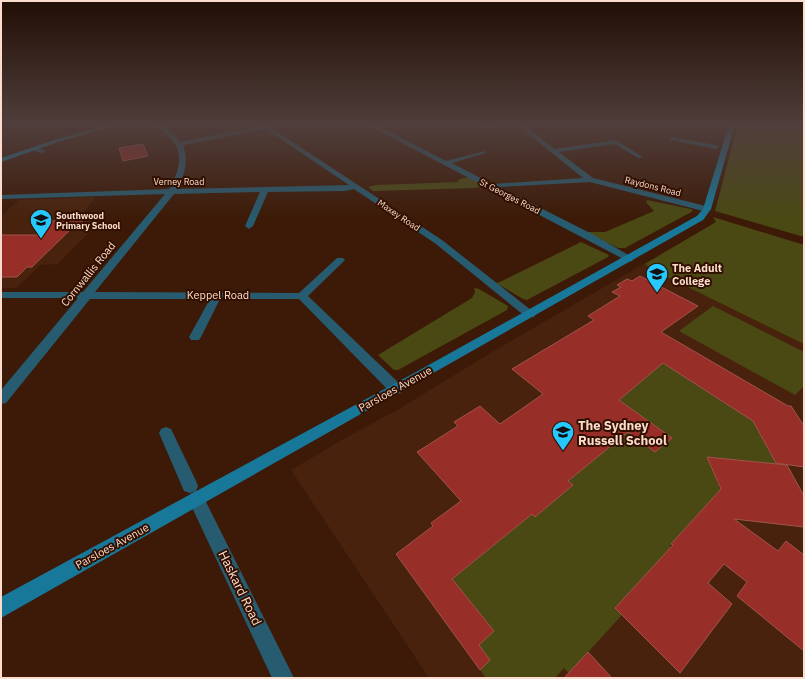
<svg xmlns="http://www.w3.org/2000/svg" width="805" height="679" viewBox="0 0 805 679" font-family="'IBM Plex Sans',sans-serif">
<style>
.built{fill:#48220c}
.green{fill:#4a4913}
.building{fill:#982e28;stroke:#a0544c}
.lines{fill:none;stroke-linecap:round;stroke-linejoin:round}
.street{fill:#275b70;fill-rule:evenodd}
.secondary{fill:#18789a;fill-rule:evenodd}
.labels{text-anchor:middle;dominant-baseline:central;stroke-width:4;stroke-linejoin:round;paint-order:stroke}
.far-street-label{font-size:9px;fill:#fcdccd;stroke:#311000}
.far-poi-label{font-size:9px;font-weight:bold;fill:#fcdccd;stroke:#311000;text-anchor:start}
.poi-label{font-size:11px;font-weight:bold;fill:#fcdccd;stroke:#311000;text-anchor:start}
.street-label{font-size:11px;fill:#fcdccd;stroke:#311000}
.near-poi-label{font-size:13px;font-weight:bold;fill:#fcdccd;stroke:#311000;text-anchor:start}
.near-street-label{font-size:13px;fill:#fcdccd;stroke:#311000}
</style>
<rect width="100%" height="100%" fill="#3c1a07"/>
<!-- built -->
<g class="built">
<polygon points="96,197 83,213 108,213 58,264 41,265 16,288 1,288 1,216 19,200"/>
<polygon points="713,217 804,245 804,678 429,678 291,470 347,437 399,409 492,352 716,222"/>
</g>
<!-- green -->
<g class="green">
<polygon points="738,124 804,129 804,237 715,211"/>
<polygon points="468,177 484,186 474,188 373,191 368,187 376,185 459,182 457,180"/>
<polygon points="647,200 691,209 693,211 625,248 618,248 585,232 605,232 654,211 646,202"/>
<polygon points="713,217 804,245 804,344 651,269 645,264 716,222"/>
<polygon points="581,242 609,255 608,257 527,300 523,299 496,283 500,282"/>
<polygon points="474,288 479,289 508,306 507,310 398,370 394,370 378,355 472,298 475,292"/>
<polygon points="713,306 804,352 804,386 795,395 679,331"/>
<polygon points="663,363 753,421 776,464 707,457 723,496 718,492 671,544 669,550 622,615 569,673 564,668 555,678 486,678 480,670 490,660 479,645 494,631 452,579 532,514 535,516 573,485 568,481 628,432 655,452 672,438 619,400"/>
</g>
<!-- building -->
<g class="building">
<polygon points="143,144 148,156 123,161 119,148"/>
<polygon points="84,219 76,230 70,230 32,267 27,267 17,277 1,277 1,235 39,235 51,221"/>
<polygon points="640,276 698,306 661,332 788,406 791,406 804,426 804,467 776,463 753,421 663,363 619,400 672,438 655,452 628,432 568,481 573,485 535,517 532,514 452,579 494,631 479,645 490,660 480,670 396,554 433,526 431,523 461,501 417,452 458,426 454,422 480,406 500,424 543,394 512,369 594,320 588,316 620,296 612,292 621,287 617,285 627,279 632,281"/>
<polygon points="707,457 787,465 804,496 804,527 734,519 778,551 786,541 804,555 804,651 737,596 747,582 724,564 708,583 732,604 680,673 615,608 673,545 671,544 721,489"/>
<polygon points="588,652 612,678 564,678"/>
</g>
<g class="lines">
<!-- street -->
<g class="street">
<path d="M 153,124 C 164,123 174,133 180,142 L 261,126 L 259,124 L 265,124 L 442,240 L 536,314 L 534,317 L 526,317 L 436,244 L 354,189 L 345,191 L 268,192 L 253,226 L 249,229 L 245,226 L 260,192 L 174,194 L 95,292 L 299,293 L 337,258 L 343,258 L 345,260 L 343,262 L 308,296 L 401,385 L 403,389 L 401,393 L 396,394 L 391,393 L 299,299 L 220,299 L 201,337 L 199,340 L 191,340 L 189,337 L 210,299 L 90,299 L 6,403 L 1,404 L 1,390 L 78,298 L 1,298 L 1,292 L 83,292 L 165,194 L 1,199 L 1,195 L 169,189 C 178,173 186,153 170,138 C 165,132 158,129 153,124 ZM 266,129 L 349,185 L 177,189 C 185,174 189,161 183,145 Z"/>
<polygon points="366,124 373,124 378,126 396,124 395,125 382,128 446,161 485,151 485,153 452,163 492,184 583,178 516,124 522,124 555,149 616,140 643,157 638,158 615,144 559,152 593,178 710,207 711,209 707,212 590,182 499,187 592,234 632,257 634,259 632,261 629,262"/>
<polygon points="491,124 512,124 509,126 483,128 480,126"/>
<polygon points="758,124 804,124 804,128 788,129 761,126"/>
<polygon points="672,137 716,145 719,147 716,149 670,140 669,139"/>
<polygon points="33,147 44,150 45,151 42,153 31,150 31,148"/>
<polygon points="166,427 171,429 196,481 198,486 196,491 190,493 184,491 159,433 161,429"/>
<polygon points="196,491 202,494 294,678 272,678 188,499 190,494"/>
</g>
<!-- secondary -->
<g class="secondary">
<polygon points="112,124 120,124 58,142 1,162 1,158 54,140"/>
<polygon points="729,124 735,124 711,209 703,220 1,618 1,597 416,372 697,216 703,209"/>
</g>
</g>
<!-- sky -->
<linearGradient id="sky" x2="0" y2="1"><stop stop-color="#210e04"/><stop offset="0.57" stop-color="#503e3c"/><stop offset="1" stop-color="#503e3c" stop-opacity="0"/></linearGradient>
<rect width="805" height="219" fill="url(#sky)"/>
<!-- icons -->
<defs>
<g id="school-pin" transform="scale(1.15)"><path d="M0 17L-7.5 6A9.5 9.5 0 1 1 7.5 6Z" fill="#27c8ff" stroke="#311000"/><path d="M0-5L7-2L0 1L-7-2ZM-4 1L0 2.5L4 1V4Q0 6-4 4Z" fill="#111"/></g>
<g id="university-pin" transform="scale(1.15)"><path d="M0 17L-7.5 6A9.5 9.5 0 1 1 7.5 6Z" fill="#27c8ff" stroke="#311000"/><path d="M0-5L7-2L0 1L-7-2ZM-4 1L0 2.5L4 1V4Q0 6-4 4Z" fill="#111"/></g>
</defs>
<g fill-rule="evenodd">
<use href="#school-pin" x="41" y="220"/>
<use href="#university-pin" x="657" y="274"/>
<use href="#school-pin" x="563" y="432"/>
</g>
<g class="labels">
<!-- far-street labels -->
<g class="far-street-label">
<text x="179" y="181">Verney Road</text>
<text transform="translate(653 186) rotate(14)">Raydons Road</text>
<text transform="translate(510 196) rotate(27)">St Georges Road</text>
<text transform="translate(399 215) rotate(34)">Maxey Road</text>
</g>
<!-- far-poi labels -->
<g class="far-poi-label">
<text x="56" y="215">Southwood<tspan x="56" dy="10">Primary School</tspan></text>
</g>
<!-- poi labels -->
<g class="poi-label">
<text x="672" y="268">The Adult<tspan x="672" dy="13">College</tspan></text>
</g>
<!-- street labels -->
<g class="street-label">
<text transform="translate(88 274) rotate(-51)">Cornwallis Road</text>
<text x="218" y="295">Keppel Road</text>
<text transform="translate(395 389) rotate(-29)">Parsloes Avenue</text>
<text transform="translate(112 546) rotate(-29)">Parsloes Avenue</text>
</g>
<!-- near-poi labels -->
<g class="near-poi-label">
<text x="578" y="425">The Sydney<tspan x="578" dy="15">Russell School</tspan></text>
</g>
<!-- near-street labels -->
<g class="near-street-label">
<text transform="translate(240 588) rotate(64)">Haskard Road</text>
</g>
</g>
<!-- border -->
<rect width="805" height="679" fill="none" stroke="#fcdccd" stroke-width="4"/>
</svg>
